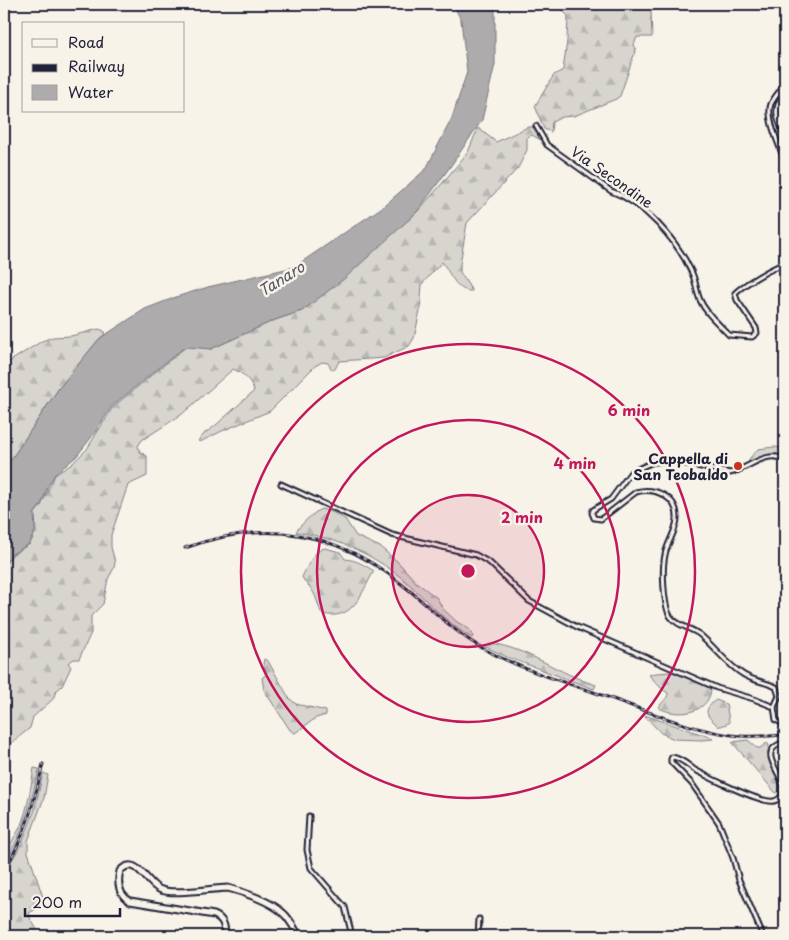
<svg xmlns="http://www.w3.org/2000/svg" width="789" height="940" viewBox="0 0 789 940" font-family="'Playpen Sans',sans-serif">
<style>
.forest{fill:url(#forest-firs);stroke:#7d7c85}
.water{fill:#aeabad;stroke:#76747f}
.lines{fill:none;stroke-linecap:round;stroke-linejoin:round}
.stream{stroke:#76747f;stroke-width:1}
.minor-casing{stroke:#22223b;stroke-width:7}
.tertiary-casing{stroke:#22223b;stroke-width:8}
.secondary-casing{stroke:#22223b;stroke-width:9}
.minor{stroke:#f7f3e8;stroke-width:3}
.tertiary{stroke:#f7f3e8;stroke-width:4.5}
.secondary{stroke:#f7f3e8;stroke-width:5}
.rail-casing{stroke:#22223b;stroke-width:3}
.rail{stroke:#f7f3e8;stroke-width:1;stroke-dasharray:4;stroke-linecap:butt}
.ring{fill:none;stroke:#c2185b;stroke-width:2.5}
.poi-dot{fill:#c8321e;stroke:#f7f3e8;stroke-width:2}
.labels{text-anchor:middle;dominant-baseline:central;stroke-width:5;stroke-linejoin:round;paint-order:stroke}
.street-label{font-size:14px;fill:#22223b;stroke:#f7f3e8}
.poi-label{font-size:14px;font-weight:bold;fill:#22223b;stroke:#f7f3e8;text-anchor:end}
.water-label{font-size:15px;font-style:italic;fill:#535263;stroke:#f7f3e8}
.centre{fill:#c2185b;stroke:#f7f3e8;stroke-width:2.5}
.ring-label{font-size:15px;text-anchor:middle;font-weight:bold;fill:#c2185b;stroke:#f7f3e8;stroke-width:5;stroke-linejoin:round;paint-order:stroke}
</style>
<defs>
<pattern id="forest-firs" width="22" height="20" patternUnits="userSpaceOnUse" patternTransform="scale(1.25)"><rect width="22" height="20" fill="#d8d5cf"/><path d="M5 1l3.5 6h-7zM16 11l3.5 6h-7z" fill="#b9b7b3"/></pattern>
</defs>
<rect width="100%" height="100%" fill="#f7f3e8"/>
<filter id="ink" filterUnits="userSpaceOnUse"><feTurbulence type="fractalNoise" baseFrequency=".02" numOctaves="2"/><feDisplacementMap in="SourceGraphic" scale="10" xChannelSelector="R" yChannelSelector="G"/><feConvolveMatrix kernelMatrix="1 2 1 2 8 2 1 2 1" color-interpolation-filters="sRGB"/></filter>
<g filter="url(#ink)">
<!-- forest -->
<g class="forest">
<polygon points="556,4 664,4 664,8 651,11 652,37 637,37 634,45 636,49 620,96 616,99 574,116 562,117 552,122 551,132 544,129 535,106 554,75 563,70 567,41 568,16"/>
<path d="M 528,127 L 536,127 L 541,140 L 532,135 L 527,137 L 527,150 L 518,168 L 467,223 L 460,264 L 460,272 L 472,291 C 456,292 450,272 442,262 L 422,284 L 420,311 L 414,338 L 409,346 L 384,358 L 339,361 L 335,369 L 332,370 L 328,363 L 322,362 L 315,366 L 270,411 L 222,431 L 200,442 L 198,441 L 205,433 L 215,426 L 254,391 C 250,379 244,374 233,369 L 181,415 L 142,440 L 138,446 L 140,452 L 147,456 L 147,476 L 128,485 L 111,535 L 111,547 L 115,562 L 114,568 L 108,579 L 103,604 L 91,616 L 91,633 L 79,659 L 74,659 L 68,663 L 71,667 L 62,686 L 56,691 L 53,699 L 33,717 L 30,728 L 11,743 L 4,752 L 4,566 L 13,554 L 30,544 L 36,531 L 35,513 L 41,506 L 55,475 L 72,464 L 87,449 L 113,407 L 187,346 L 211,349 L 275,320 L 302,311 L 416,213 L 440,186 L 468,152 L 478,128 L 496,142 Z"/>
<polygon points="99,329 104,331 105,334 99,339 59,388 4,470 4,365 42,341 53,337 71,336"/>
<path d="M 774,447 L 785,448 L 785,457 C 772,453 761,458 749,464 L 749,459 L 758,449 Z"/>
<path d="M 321,509 L 332,512 L 345,519 L 356,536 L 380,547 L 398,562 L 416,582 L 437,598 L 443,609 L 457,622 L 469,629 L 473,636 L 472,638 C 448,624 430,604 410,585 C 377,556 339,538 296,532 C 298,527 314,512 321,509 Z"/>
<path d="M 325,548 L 340,552 L 345,559 C 357,560 364,565 374,571 C 360,595 354,621 322,614 C 318,607 317,597 312,590 C 309,585 304,582 302,577 C 307,568 313,550 325,548 Z"/>
<path d="M 489,643 C 528,648 559,674 596,685 L 594,689 L 507,657 L 484,646 Z"/>
<polygon points="264,659 268,661 289,698 296,704 326,711 326,715 316,718 295,733 290,730 264,690 262,678 267,673 263,664"/>
<path d="M 673,672 L 708,687 L 711,691 C 706,715 677,717 659,708 C 661,701 668,700 668,693 L 662,689 L 649,675 L 656,673 Z"/>
<path d="M 716,700 L 726,704 C 727,708 729,720 729,723 C 728,723 722,726 721,726 C 716,727 718,725 714,722 C 704,714 705,708 716,700 Z"/>
<polygon points="644,715 710,737 713,739 702,740 674,739 661,733"/>
<path d="M 748,740 L 757,748 L 760,748 L 767,743 L 769,745 C 764,763 780,773 781,790 L 776,793 L 774,791 L 732,742 Z"/>
<path d="M 34,768 L 39,769 C 31,802 23,835 4,864 C 4,849 15,839 21,825 C 28,807 31,787 34,768 Z"/>
<polygon points="43,773 48,775 44,798 28,841 28,852 44,900 45,904 29,913 30,918 41,936 4,936 4,874 22,843 34,812"/>
</g>
<!-- water -->
<polygon class="water" points="453,4 493,4 495,7 495,64 482,120 450,167 416,213 344,279 302,311 275,320 211,349 187,347 182,349 112,406 94,434 76,457 55,474 48,486 41,505 34,514 35,531 29,544 12,554 4,565 4,470 59,388 99,339 145,309 176,297 208,287 294,267 384,206 426,169 452,118 467,72 461,20"/>
<g class="lines">
<!-- stream -->
<polyline class="stream" points="4,914 10,923 8,936"/>
<!-- minor casing -->
<g class="minor-casing">
<g id="minor">
<path d="M 785,84 C 781,90 774,97 771,104 C 766,116 778,142 782,154 L 785,155"/>
<path d="M 536,126 L 547,145 L 611,191 C 644,203 676,239 691,271 C 696,280 696,291 700,300 C 706,314 719,324 729,335 L 752,337 L 757,333 L 756,328 L 737,300 L 735,293 C 743,285 774,266 785,264"/>
<polyline points="281,484 392,535 476,555 490,563 529,601 577,627 717,688 754,699 774,707"/>
<path d="M 774,707 L 779,696 L 776,687 C 766,682 754,681 744,675 C 727,665 714,646 699,634 C 689,627 677,626 670,616 C 663,604 662,568 665,555 C 667,543 676,532 677,519 C 678,497 655,487 636,492 L 601,519 L 594,518 L 592,513 L 593,510 L 611,499 L 631,472 L 653,462 L 672,461 L 730,473 C 748,469 767,449 785,460"/>
<polyline points="774,707 776,720 785,725"/>
<polyline points="309,816 307,850 311,868 345,907 352,936"/>
<polyline points="478,936 479,919"/>
<path d="M 763,936 L 739,880 L 733,858 L 719,823 L 692,784 L 671,762 L 671,759 L 672,757 C 681,758 688,765 695,770 C 708,777 762,804 774,801 C 779,800 783,795 784,790 C 783,772 754,751 785,742"/>
</g>
</g>
<!-- tertiary casing -->
<g class="tertiary-casing">
<path id="tertiary" d="M 785,92 C 774,109 776,116 785,134"/>
</g>
<!-- secondary casing -->
<g class="secondary-casing">
<path id="secondary" d="M 225,936 C 225,927 224,919 214,915 L 130,901 C 119,895 117,883 120,871 C 136,854 146,883 159,889 C 172,896 212,888 228,888 C 244,892 272,902 283,913 C 290,919 294,928 299,936"/>
</g>
<!-- minor -->
<use href="#minor" class="minor"/>
<!-- tertiary -->
<use href="#tertiary" class="tertiary"/>
<!-- secondary -->
<use href="#secondary" class="secondary"/>
<!-- rail casing -->
<g class="rail-casing">
<g id="rail">
<path d="M 185,548 C 266,518 338,531 404,586 C 428,605 450,629 477,645 C 514,667 555,679 596,693 C 640,708 693,732 740,736 C 755,737 770,736 785,735"/>
<path d="M 4,870 C 25,838 34,802 43,764"/>
</g>
</g>
<!-- rail -->
<use href="#rail" class="rail"/>
</g>
</g>
<!-- distance rings -->
<circle cx="468" cy="571" r="76" fill="#c2185b" fill-opacity=".12"/>
<g class="ring">
<circle cx="468" cy="571" r="76"/>
<circle cx="468" cy="571" r="151"/>
<circle cx="468" cy="571" r="227"/>
</g>
<!-- markers -->
<circle class="poi-dot" cx="738" cy="466" r="5"/>
<g class="labels">
<!-- street labels -->
<g class="street-label">
<text transform="translate(612 177) rotate(35)">Via Secondine</text>
</g>
<!-- poi labels -->
<g class="poi-label">
<text x="728" y="458">Cappella di<tspan x="728" dy="16">San Teobaldo</tspan></text>
</g>
<!-- water labels -->
<g class="water-label">
<text transform="translate(281 278) rotate(-32)">Tanaro</text>
</g>
</g>
<circle cx="468" cy="571" r="8" class="centre"/>
<g class="ring-label">
<text x="629" y="416">6 min</text>
<text x="575" y="469">4 min</text>
<text x="522" y="523">2 min</text>
</g>
<!-- margin -->
<rect width="789" height="940" fill="none" stroke="#f7f3e8" stroke-width="20"/>
<rect x="10" y="10" width="769" height="920" fill="none" stroke="#22223b" stroke-width="2" filter="url(#ink)"/>
<!-- legend -->
<rect x="22" y="22" width="162" height="90" fill="#f7f3e8" stroke="#a29fa3"/>
<rect x="32" y="39" width="25" height="8" fill="#f7f3e8" stroke="#a29fa3"/>
<text x="68" y="48" font-size="15" fill="#22223b">Road</text>
<rect x="32" y="64" width="25" height="8" fill="#22223b" stroke="#a29fa3"/>
<text x="68" y="72" font-size="15" fill="#22223b">Railway</text>
<rect x="32" y="85" width="25" height="15" fill="#aeabad" stroke="#a29fa3"/>
<text x="68" y="98" font-size="15" fill="#22223b">Water</text>
<!-- scale -->
<path d="M25 908v8h95v-8" fill="none" stroke="#22223b" stroke-width="2.5"/>
<text x="32" y="908" font-size="15" fill="#22223b" stroke="#f7f3e8" stroke-width="4" paint-order="stroke">200 m</text>
</svg>
